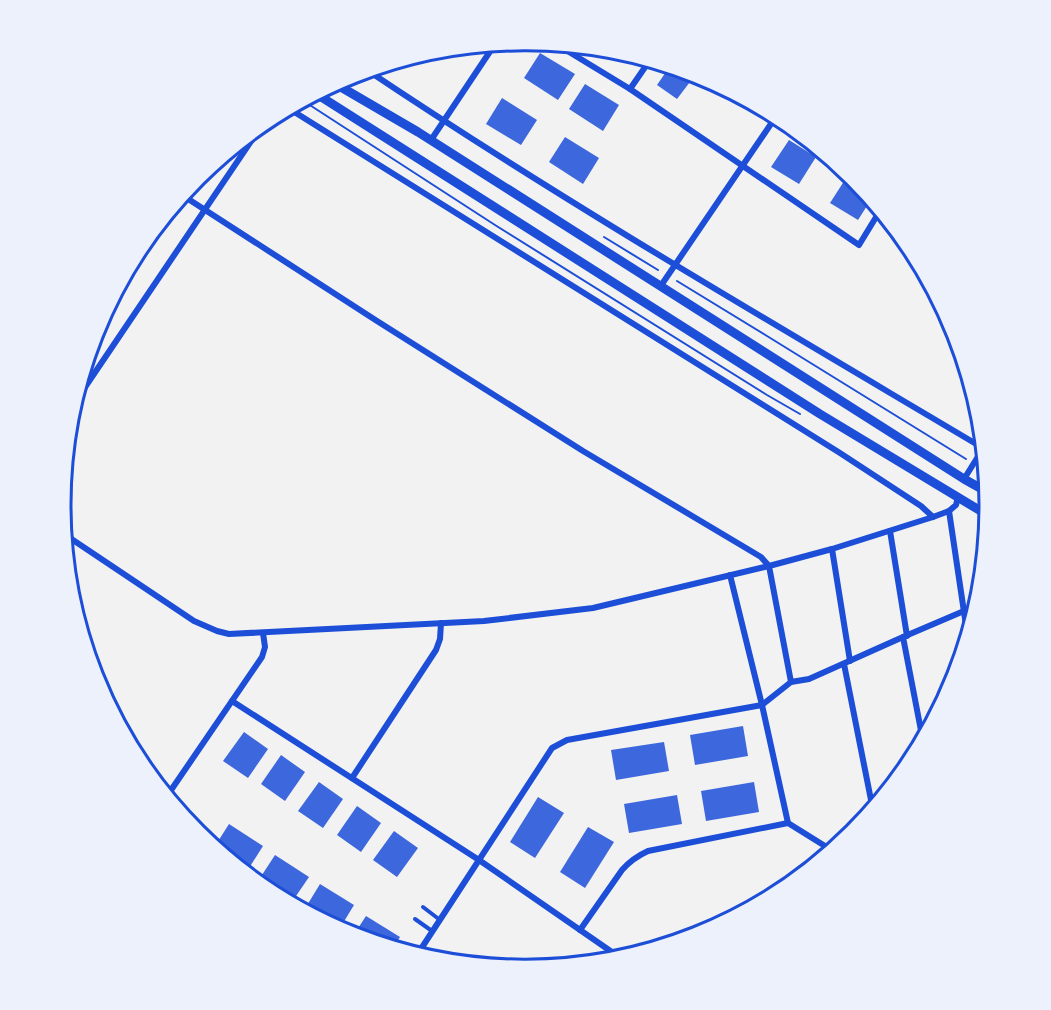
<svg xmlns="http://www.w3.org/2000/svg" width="1051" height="1010" viewBox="0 0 1051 1010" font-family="'Noto Sans',sans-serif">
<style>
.building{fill:#3d67dc}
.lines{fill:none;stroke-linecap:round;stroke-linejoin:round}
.path{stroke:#1d4ed8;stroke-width:2}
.service{stroke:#1d4ed8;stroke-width:4}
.minor{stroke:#1d4ed8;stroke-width:6}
.secondary{stroke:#1d4ed8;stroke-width:9}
.rim{fill:none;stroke:#1d4ed8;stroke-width:3}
</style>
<rect width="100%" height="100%" fill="#f2f2f2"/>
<!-- building -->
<g class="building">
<polygon points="540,53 575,74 558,100 524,78"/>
<polygon points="670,66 696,74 677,99 657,85"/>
<polygon points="585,84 619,105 603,131 569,109"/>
<polygon points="502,98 537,120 521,145 486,124"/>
<polygon points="565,137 599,158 583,184 549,162"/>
<polygon points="789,140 816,157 799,184 771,167"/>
<polygon points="848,175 858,182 872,198 858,220 830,203"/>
<polygon points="743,726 748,756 695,765 690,735"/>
<polygon points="244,732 268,749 248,778 223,761"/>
<polygon points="664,742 669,771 616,780 611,750"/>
<polygon points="281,755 305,772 285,801 261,784"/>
<polygon points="319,782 343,799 323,828 298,811"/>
<polygon points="754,782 759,812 706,821 701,791"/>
<polygon points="677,795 682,824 629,833 624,804"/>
<polygon points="538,797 564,813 535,858 510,842"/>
<polygon points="357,806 381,823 361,852 337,835"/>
<polygon points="229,824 263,846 249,868 215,846"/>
<polygon points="588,827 614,842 585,888 560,872"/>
<polygon points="394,831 418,848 397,877 373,860"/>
<polygon points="275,855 309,877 294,899 260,878"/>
<polygon points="320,884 354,905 340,928 306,907"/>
<polygon points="366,916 400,937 393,948 353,936"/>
</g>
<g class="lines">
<!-- path -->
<g class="path">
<polyline points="302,100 495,225 767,395 800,414"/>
<polyline points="604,237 658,270"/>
<polyline points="677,281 767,336 966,459"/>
<polyline points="980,469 987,473"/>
</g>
<!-- service -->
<g class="service">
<polyline points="423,907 440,920"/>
<polyline points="415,919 432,931"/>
</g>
<!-- minor -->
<g class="minor">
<polyline points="556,44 630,89 859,245 881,209"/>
<path d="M 367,70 C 567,204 776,325 983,448"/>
<polyline points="630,89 650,60"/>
<polyline points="288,108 840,453 921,506 933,517"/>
<polyline points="431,140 495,44"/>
<polyline points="182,195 377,321 583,451 761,557 769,566"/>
<polyline points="660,287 777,115"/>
<polyline points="73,405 264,122"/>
<polyline points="964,479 984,447"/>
<polyline points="949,511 968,639"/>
<polyline points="890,531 907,636"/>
<polyline points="64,534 194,621 217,631 229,634 484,621 593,608 769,566"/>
<polyline points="832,549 850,661"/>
<polyline points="730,575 762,705 788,823 833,851"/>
<polyline points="903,637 809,679 791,682 769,566 832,549 933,517 949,511 956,505 958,497"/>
<polyline points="844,664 873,810"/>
<polyline points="232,701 479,860 622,959"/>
<polyline points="923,741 903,637 978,605"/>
<polyline points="352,778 436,650 440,639 441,623"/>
<polyline points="167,796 262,657 265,647 263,633"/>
<path d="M 580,930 L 622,870 C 629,862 637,856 648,851 L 788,823"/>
<polyline points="417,955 552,748 567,740 762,705 791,682"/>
</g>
<!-- secondary -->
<g class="secondary">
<polyline points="334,83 418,132 964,479 989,493"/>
<polyline points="315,93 820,414 989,516"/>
</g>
</g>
<!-- crop -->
<path d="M0 0H1051V1010H0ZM71 505a454 454 0 1 1 908 0a454 454 0 1 1-908 0Z" fill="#edf1fc" fill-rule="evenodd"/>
<path class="rim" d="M71 505a454 454 0 1 1 908 0a454 454 0 1 1-908 0Z"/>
</svg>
